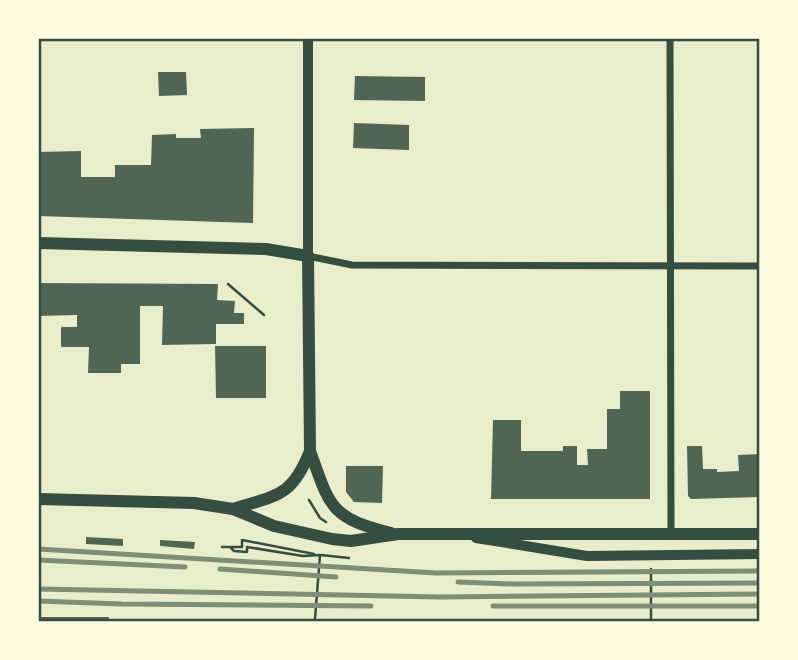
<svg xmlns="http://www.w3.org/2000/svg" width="798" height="660" viewBox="0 0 798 660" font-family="'PT Sans',sans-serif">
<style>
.building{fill:#4f6655}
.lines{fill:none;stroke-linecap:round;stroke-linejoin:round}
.path{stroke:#344e41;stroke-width:2.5}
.minor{stroke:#344e41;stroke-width:7}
.tertiary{stroke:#344e41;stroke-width:10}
.secondary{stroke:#344e41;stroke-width:10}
.primary{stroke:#344e41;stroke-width:12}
.rail{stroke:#7c8e77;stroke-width:5}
.neatline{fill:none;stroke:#344e41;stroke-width:2.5}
</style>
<rect width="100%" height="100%" fill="#e9edc9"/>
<!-- building -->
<g class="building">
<polygon points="158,72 186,72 187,95 159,96"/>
<polygon points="355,76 425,77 425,101 354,100"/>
<polygon points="354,123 409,125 409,150 353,148"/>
<polygon points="254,128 253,223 38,216 38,152 81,151 81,177 115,177 115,165 151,165 152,135 176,134 176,138 201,138 200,129"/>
<polygon points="38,283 218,284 217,300 235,301 234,313 244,313 244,324 216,324 216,344 162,345 163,306 140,306 140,364 121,364 121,373 88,373 89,347 61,347 61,327 77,327 77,315 38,316"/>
<polygon points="215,346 266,346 266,398 216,398"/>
<polygon points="620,391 650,391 650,499 491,499 493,420 521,420 521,451 563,451 563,446 577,446 577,465 588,465 587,449 607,449 607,409 620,409"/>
<polygon points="687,446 702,446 703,469 717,469 717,472 739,471 738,455 760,454 760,497 691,499 688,496"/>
<polygon points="346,466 383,466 382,503 354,502 346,492"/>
<polygon points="86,537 123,539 123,546 86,544"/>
<polygon points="160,540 195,542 194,549 160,546"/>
<rect x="38" y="617" width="71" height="5"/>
</g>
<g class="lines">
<!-- path -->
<g class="path">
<polyline points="228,284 264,315"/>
<polyline points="309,500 320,518 326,522"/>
<polyline points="222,547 242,547 242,540 314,554"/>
<polyline points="231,548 234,551 247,552 247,547 303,556 320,555 315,619 310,622"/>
<polyline points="321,555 349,558"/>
<polyline points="651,622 651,569"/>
</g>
<!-- minor -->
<g class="minor">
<polyline points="670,38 671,534"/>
<polyline points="308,256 352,265 760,266"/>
</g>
<!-- tertiary -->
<polyline class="tertiary" points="476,538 587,556 760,554"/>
<!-- secondary -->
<polyline class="secondary" points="308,256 308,38"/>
<!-- primary -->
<g class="primary">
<path d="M 38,243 L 266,249 L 308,256 L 310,451 C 292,497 277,495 233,509"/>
<path d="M 310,451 C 330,507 330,518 391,533"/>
<polyline points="38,499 194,503 233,509 274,526 332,539 351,541 398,534 760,534"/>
</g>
<!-- rail -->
<g class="rail">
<polyline points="38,549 436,573 760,571"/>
<polyline points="38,560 185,567"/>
<polyline points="220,569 336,577"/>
<polyline points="458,582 513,584 760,583"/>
<polyline points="38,589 440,597 760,594"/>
<polyline points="38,601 122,604 371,606"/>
<polyline points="493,606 760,606"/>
</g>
</g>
<!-- border -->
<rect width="798" height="660" fill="none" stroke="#fefae0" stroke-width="80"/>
<rect x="40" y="40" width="718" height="580" class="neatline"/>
</svg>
